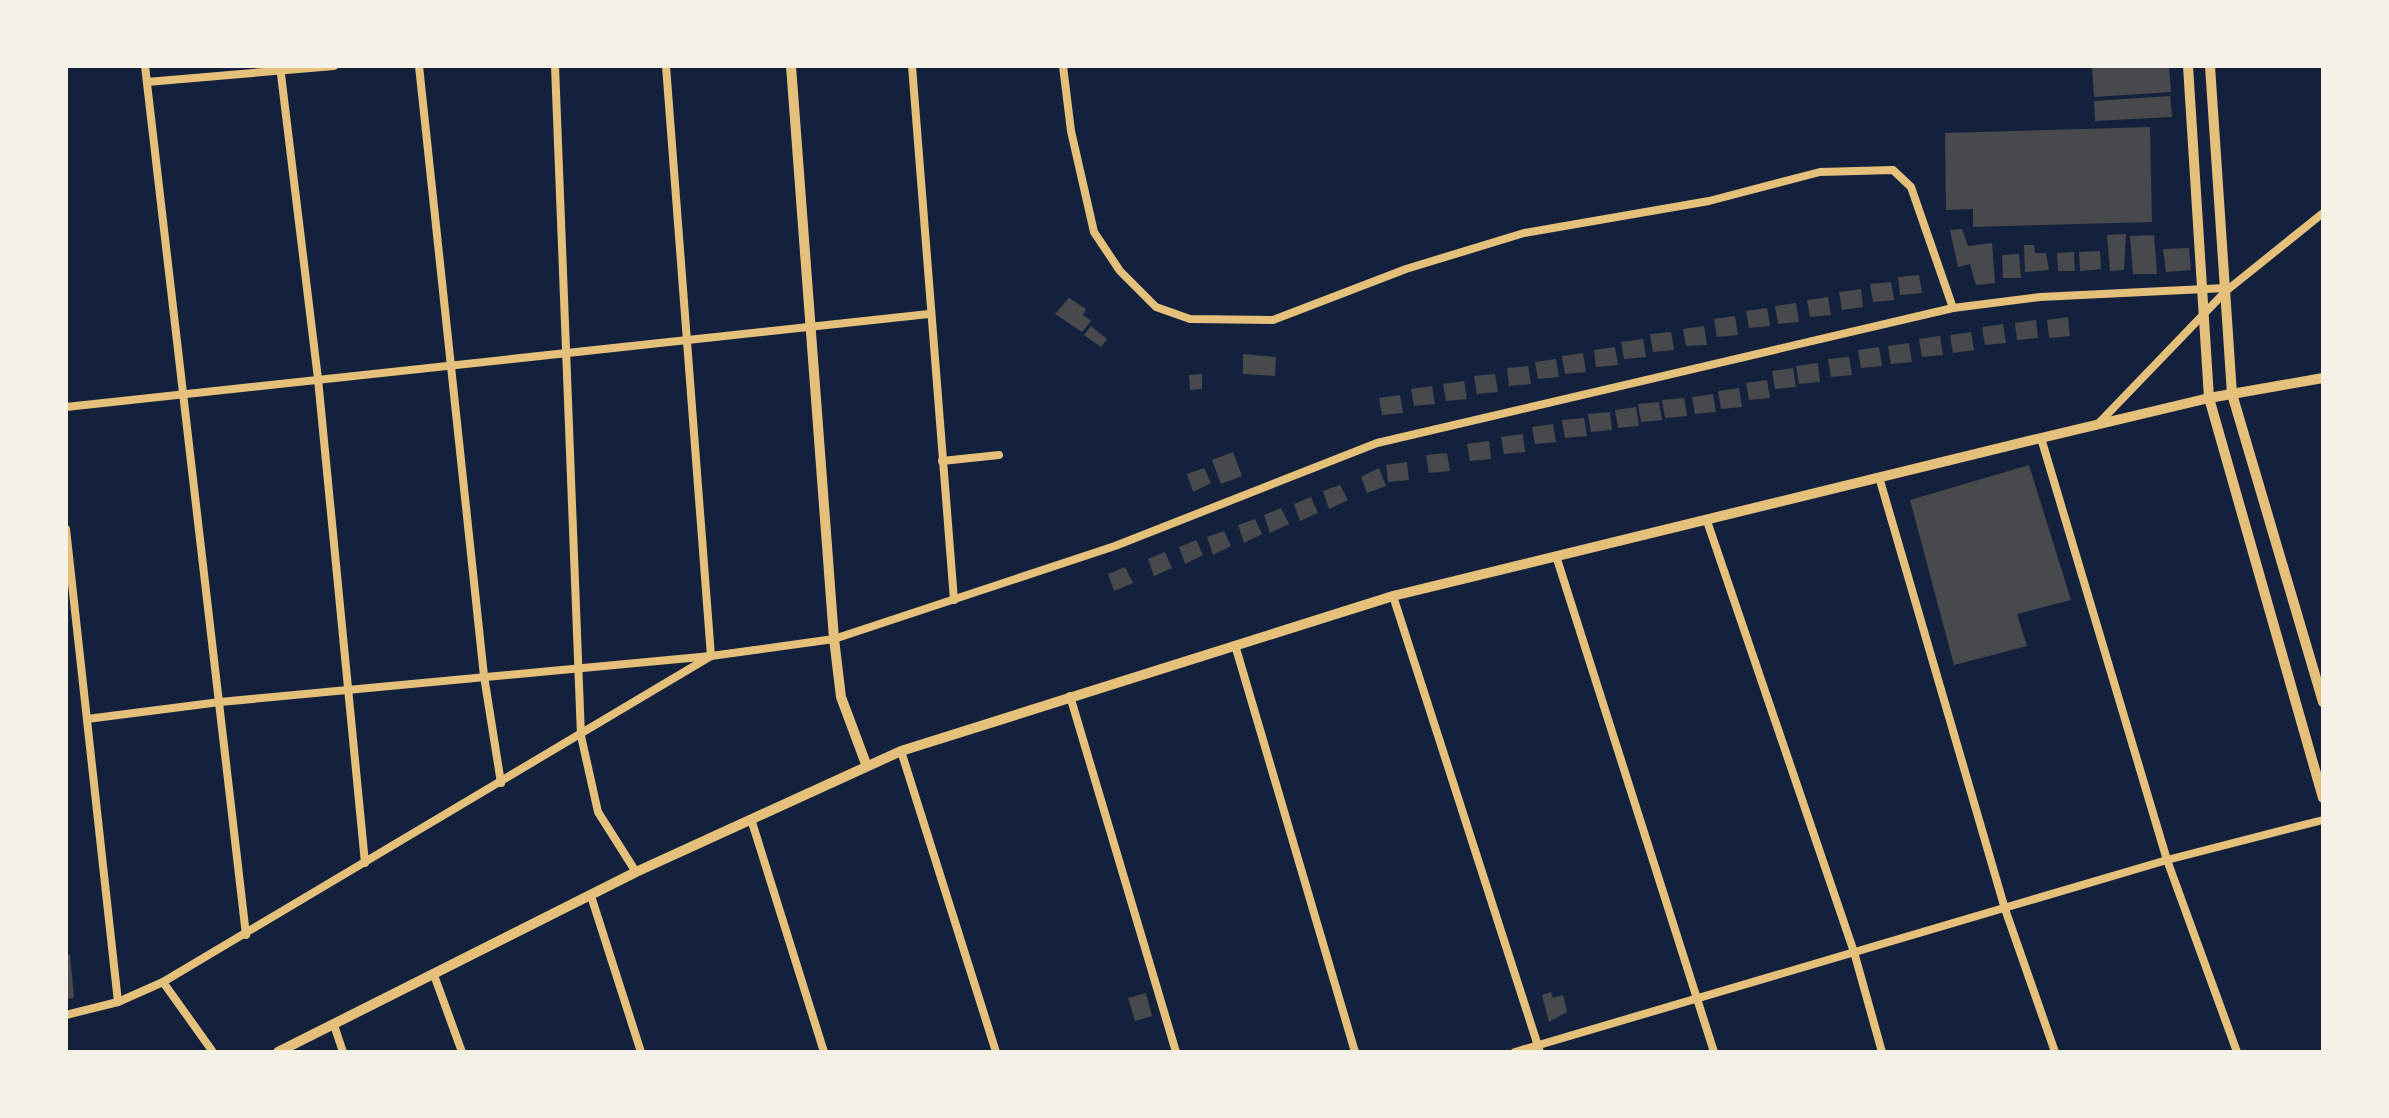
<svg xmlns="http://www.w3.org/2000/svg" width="2389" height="1118" viewBox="0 0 2389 1118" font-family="Manrope,sans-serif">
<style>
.building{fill:#48494c}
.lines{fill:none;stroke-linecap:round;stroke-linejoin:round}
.minor{stroke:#e5c07b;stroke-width:8}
.tertiary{stroke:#e5c07b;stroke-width:10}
</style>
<rect width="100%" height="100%" fill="#14213d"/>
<!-- building -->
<g class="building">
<polygon points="2092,66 2169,66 2171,92 2094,97"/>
<polygon points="2170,96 2172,117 2095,121 2094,101"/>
<polygon points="2150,127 2152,222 1973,227 1973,209 1946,210 1945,133"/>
<polygon points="1962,229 1968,246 1992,243 1995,283 1976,285 1970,264 1958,267 1950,230"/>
<polygon points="2126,234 2124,270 2110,271 2107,235"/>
<polygon points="2154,235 2157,274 2133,274 2130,236"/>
<polygon points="2024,245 2034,245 2035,253 2046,253 2049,270 2025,272"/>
<polygon points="2189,248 2191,270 2166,272 2163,249"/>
<polygon points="2100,251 2101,269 2080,271 2079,252"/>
<polygon points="2074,252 2075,271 2058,271 2057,253"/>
<polygon points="2019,254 2021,278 2003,278 2002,255"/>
<polygon points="1919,275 1922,293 1900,295 1898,277"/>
<polygon points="1891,282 1894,300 1873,302 1870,284"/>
<polygon points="1861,289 1863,307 1842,310 1839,292"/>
<polygon points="1828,297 1831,315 1810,317 1807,300"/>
<polygon points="1069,298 1086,309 1083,315 1091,321 1082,332 1055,314"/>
<polygon points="1796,303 1799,322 1778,324 1775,306"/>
<polygon points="1767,308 1770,326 1749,328 1746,311"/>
<polygon points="1735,316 1738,335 1717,337 1714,319"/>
<polygon points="2068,317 2070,336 2049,338 2047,320"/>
<polygon points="2036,320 2038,338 2017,340 2015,323"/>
<polygon points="2003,324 2006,343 1985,345 1982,327"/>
<polygon points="1091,326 1107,339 1101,347 1084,335"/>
<polygon points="1704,326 1707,345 1686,346 1683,329"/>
<polygon points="1671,332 1674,350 1653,352 1650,334"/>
<polygon points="1971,332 1974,350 1953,353 1950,335"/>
<polygon points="1940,336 1943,355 1922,357 1919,339"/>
<polygon points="1643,339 1646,357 1624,359 1621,342"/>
<polygon points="1909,343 1912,362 1891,364 1888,346"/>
<polygon points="1615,347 1618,365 1596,367 1594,350"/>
<polygon points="1879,347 1882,366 1861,368 1858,350"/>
<polygon points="1583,353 1586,372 1565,374 1562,356"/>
<polygon points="1243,354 1276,357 1275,376 1243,374"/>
<polygon points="1849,357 1852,375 1831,377 1828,359"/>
<polygon points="1556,359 1559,377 1538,379 1535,362"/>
<polygon points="1818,363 1820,382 1799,384 1796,366"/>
<polygon points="1528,366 1531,384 1509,386 1507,368"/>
<polygon points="1793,368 1796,387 1775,389 1772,371"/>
<polygon points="1202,374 1202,389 1190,390 1189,375"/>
<polygon points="1495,374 1498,392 1477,394 1474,376"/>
<polygon points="1767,380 1770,398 1749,400 1746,383"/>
<polygon points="1464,381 1467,399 1446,401 1443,384"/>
<polygon points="1432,386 1435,404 1414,406 1411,389"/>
<polygon points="1739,388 1742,407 1721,409 1718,391"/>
<polygon points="1713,394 1716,412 1695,414 1692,397"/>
<polygon points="1400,395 1403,413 1382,415 1379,398"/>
<polygon points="1684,398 1687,416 1665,418 1662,400"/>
<polygon points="1659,402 1662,420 1641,422 1638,404"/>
<polygon points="1636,407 1639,426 1618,428 1615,410"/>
<polygon points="1610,412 1612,430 1591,432 1588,414"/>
<polygon points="1584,418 1587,436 1565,438 1562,420"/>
<polygon points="1553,424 1556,442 1535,444 1532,427"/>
<polygon points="1523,434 1525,452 1504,454 1501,437"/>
<polygon points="1489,441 1491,459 1470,461 1467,444"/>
<polygon points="1233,452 1242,476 1221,484 1212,460"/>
<polygon points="1447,453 1450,471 1429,473 1426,455"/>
<polygon points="1407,462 1409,480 1388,482 1386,465"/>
<polygon points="2029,465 2071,600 2017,614 2027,646 1954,665 1910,500"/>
<polygon points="1204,468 1211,483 1193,492 1187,474"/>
<polygon points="1379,468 1386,486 1367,493 1361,477"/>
<polygon points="1340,485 1348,500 1329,509 1323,491"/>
<polygon points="1311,497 1318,513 1300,521 1294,504"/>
<polygon points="1281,508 1289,524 1270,533 1264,515"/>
<polygon points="1255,519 1262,534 1244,543 1238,525"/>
<polygon points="1224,531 1231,546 1213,555 1207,537"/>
<polygon points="1196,540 1203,555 1185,564 1179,547"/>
<polygon points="1165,552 1172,568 1154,576 1148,559"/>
<polygon points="1125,567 1133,583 1114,591 1108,574"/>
<polygon points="70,954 74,998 66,999 66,956"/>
<polygon points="1551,992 1553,998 1563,995 1567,1012 1549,1022 1542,995"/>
<polygon points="1146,993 1152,1016 1135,1021 1128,998"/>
</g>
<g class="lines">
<!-- minor -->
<g class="minor">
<polyline points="145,66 246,935"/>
<polyline points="280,66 318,379 365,863"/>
<polyline points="419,66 484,676 501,783"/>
<polyline points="555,66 581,736 598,812 636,872"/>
<polyline points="912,66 954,600"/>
<polyline points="1063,66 1071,131 1094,232 1120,271 1156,307 1190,319 1273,320 1406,269 1524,233 1709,201 1820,172 1893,170 1911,187 1953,308"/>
<polyline points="147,82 334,66"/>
<polyline points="66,407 929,314"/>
<polyline points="2097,425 2226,291 2323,213"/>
<polyline points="2041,438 2167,860 2237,1052"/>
<polyline points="942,461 999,455"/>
<polyline points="1879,477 2005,909 2055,1052"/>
<polyline points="1707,521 1854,952 1882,1052"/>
<polyline points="66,529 118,1002"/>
<polyline points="1557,559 1714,1052"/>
<polyline points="1393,596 1540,1052"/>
<polyline points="1235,645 1355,1052"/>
<polyline points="1070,696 1176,1052"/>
<polyline points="87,719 220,702 711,656 834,639 1115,546 1377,443 1953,308 2040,297 2226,288"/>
<polyline points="901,751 996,1052"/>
<polyline points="751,819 824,1052"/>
<polyline points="591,896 641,1052"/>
<polyline points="434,975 462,1052"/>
<polyline points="163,982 213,1052"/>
<polyline points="66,1015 118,1002 163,982 711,656 666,66"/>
<polyline points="334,1025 343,1052"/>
<polyline points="1515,1052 2167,860 2323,820"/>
</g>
<!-- tertiary -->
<g class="tertiary">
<polyline points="791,66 834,639 841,697 866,764"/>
<polyline points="2188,66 2209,398 2323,798"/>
<polyline points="2210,66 2232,394 2323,702"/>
<polyline points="278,1052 636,872 901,751 1393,596 2041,438 2209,398 2323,378"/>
</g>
</g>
<!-- border -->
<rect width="2389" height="1118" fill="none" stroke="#f6f1e7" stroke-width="136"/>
</svg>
